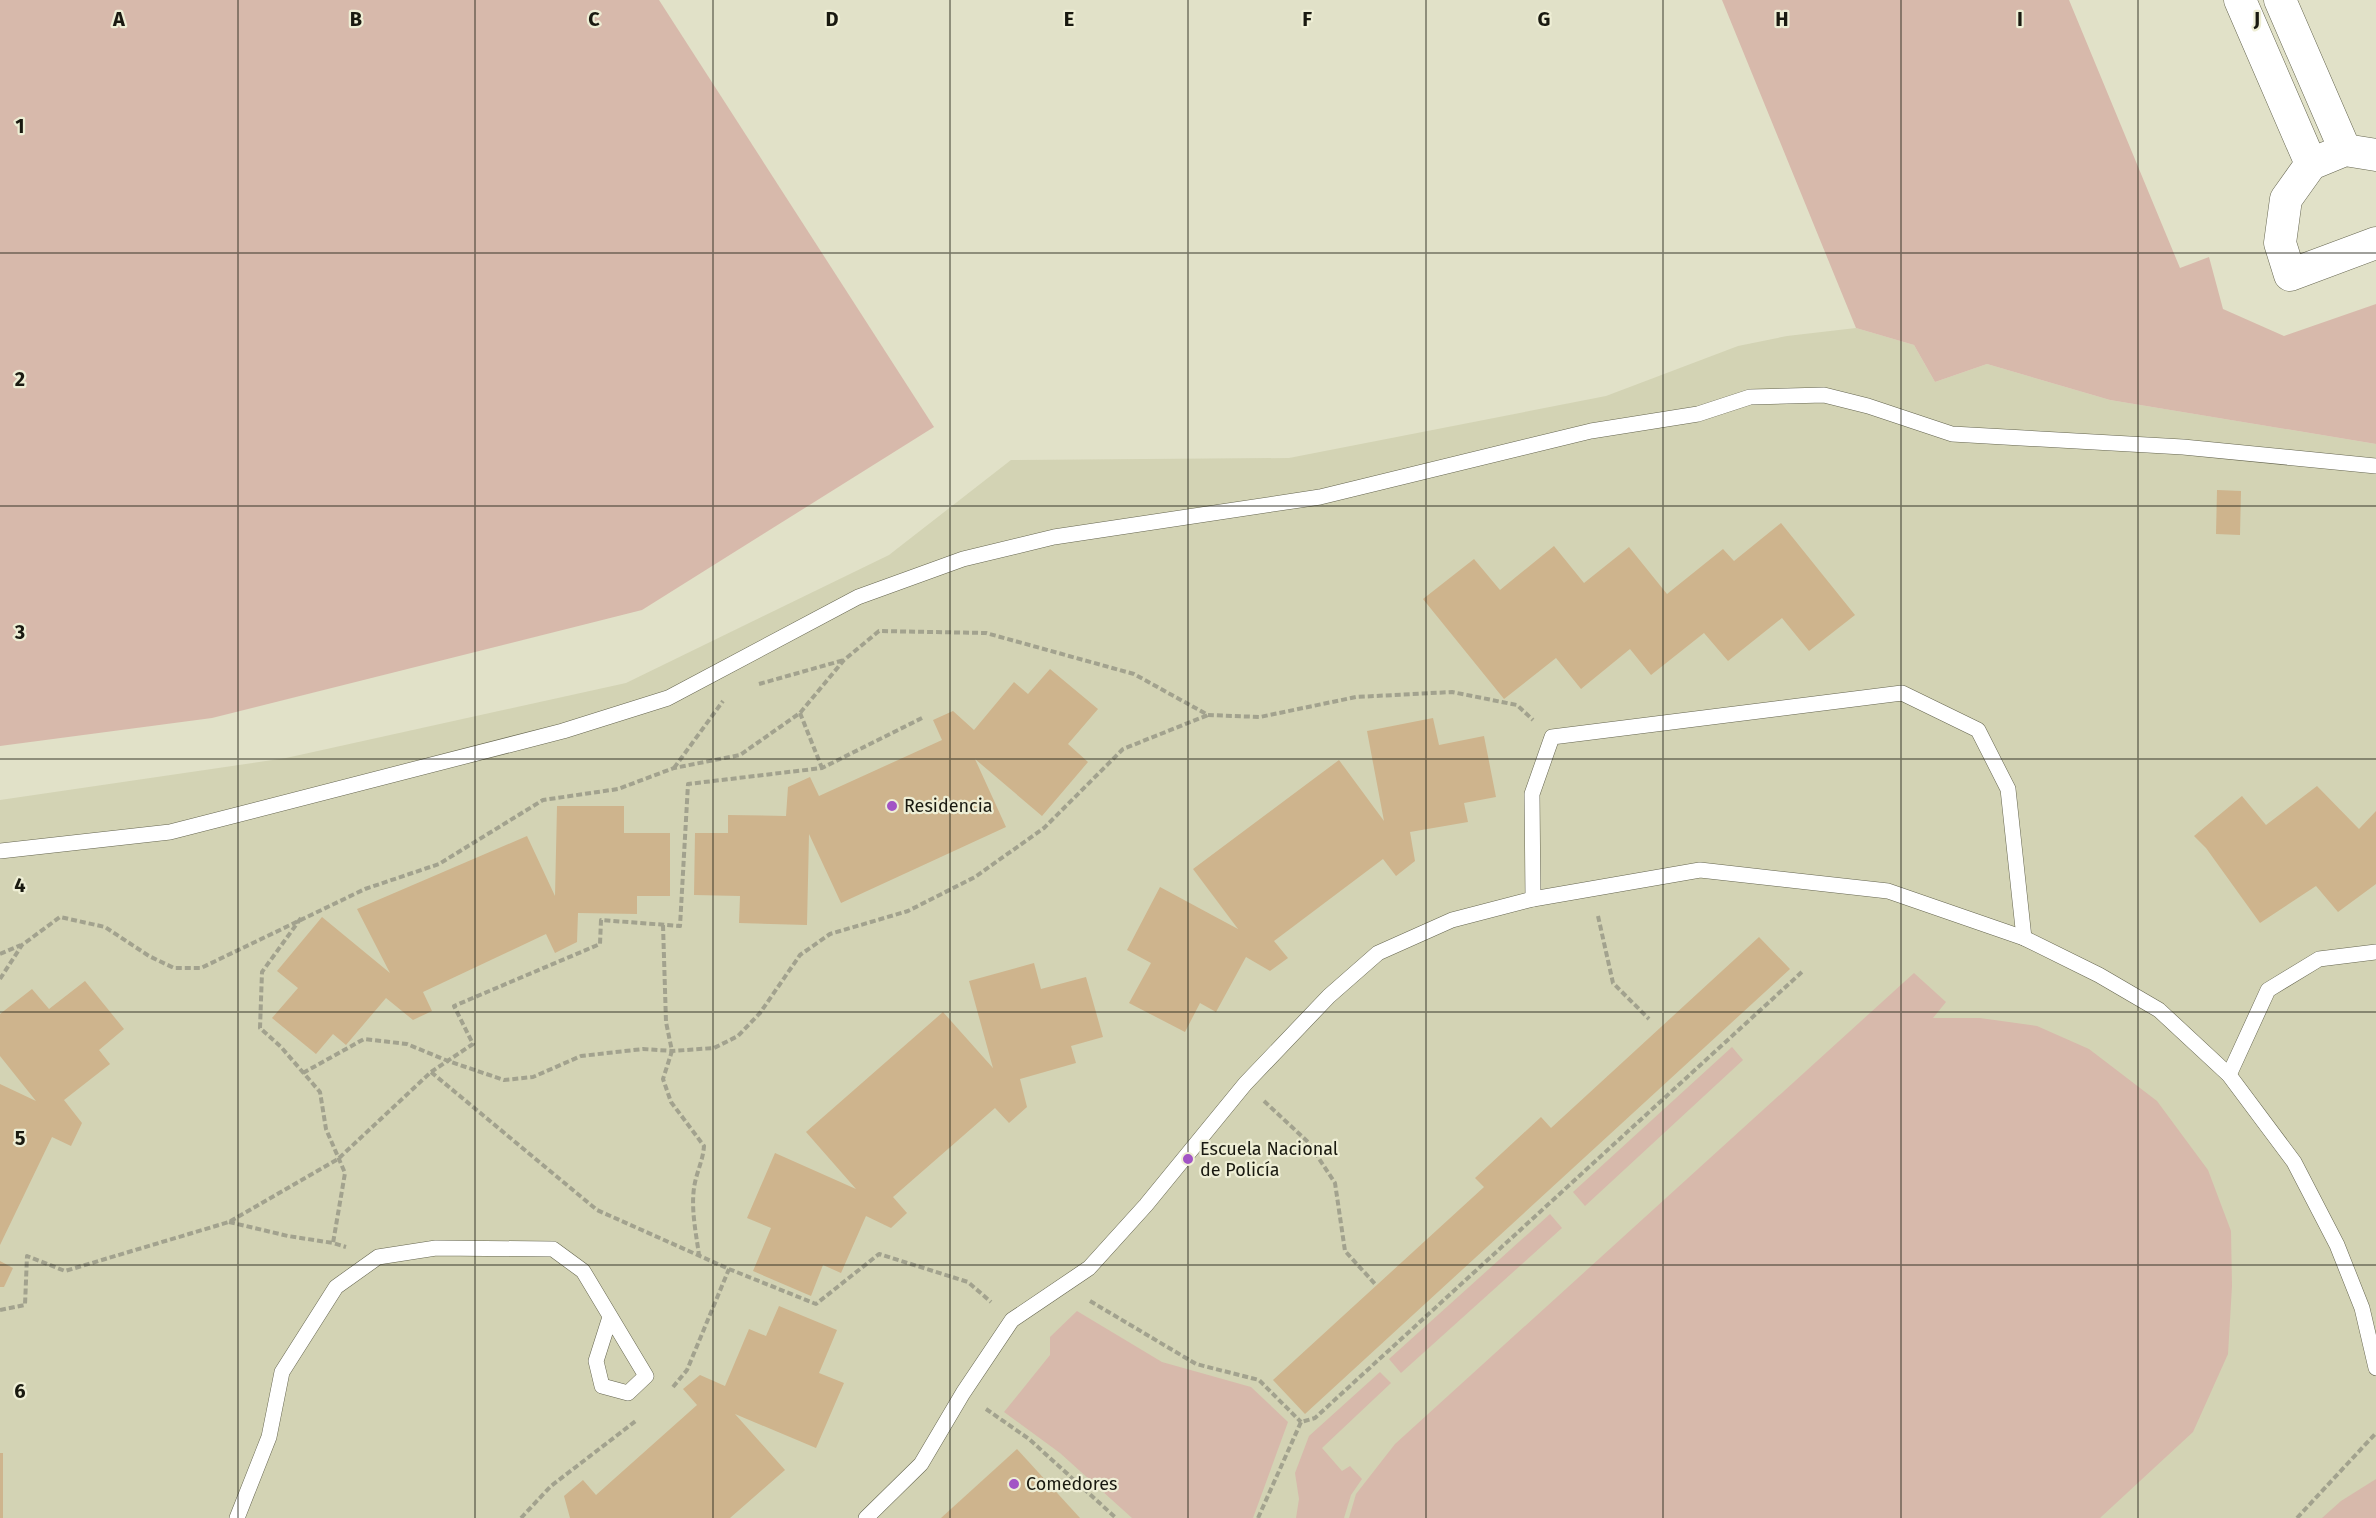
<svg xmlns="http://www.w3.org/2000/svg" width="2376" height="1518" viewBox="0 0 2376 1518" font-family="'Fira Sans',sans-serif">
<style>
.built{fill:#d3d3b4}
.green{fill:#d7b9ab}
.building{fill:#ceb48d}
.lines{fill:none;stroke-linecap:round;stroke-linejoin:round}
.lane-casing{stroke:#65654f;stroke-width:16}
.street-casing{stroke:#65654f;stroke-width:33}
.path{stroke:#a2a28e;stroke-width:4;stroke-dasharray:6 3;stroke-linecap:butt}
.lane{stroke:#fff;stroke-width:15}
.street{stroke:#fff;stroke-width:32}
.grid{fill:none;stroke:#191910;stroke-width:1.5;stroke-opacity:0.55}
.poi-dot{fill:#a254c5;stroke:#eeeed5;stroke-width:2}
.labels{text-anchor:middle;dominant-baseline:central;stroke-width:4.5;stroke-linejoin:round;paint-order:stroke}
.poi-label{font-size:18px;fill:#191910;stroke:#eeeed5;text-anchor:start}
.grid-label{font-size:20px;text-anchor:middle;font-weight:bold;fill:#191910;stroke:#eeeed5;stroke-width:4.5;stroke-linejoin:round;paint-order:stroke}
</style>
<rect width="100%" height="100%" fill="#e1e1c8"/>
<!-- built -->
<polygon class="built" points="1856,328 1914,345 1935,382 1987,364 2110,400 2376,444 2376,1518 0,1518 0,800 286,758 626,683 889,555 1011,460 1289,458 1606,396 1738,346 1787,336"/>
<!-- green -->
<g class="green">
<polygon points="0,0 659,0 934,427 642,610 212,718 0,746"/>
<polygon points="1722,0 2069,0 2180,268 2209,257 2223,309 2284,336 2376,304 2376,444 2110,400 1987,364 1935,382 1914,345 1856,328"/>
<polygon points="1914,973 1946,1002 1933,1018 1980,1018 2037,1026 2089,1049 2157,1101 2208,1170 2231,1231 2232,1286 2228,1354 2193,1432 2100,1518 1349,1518 1356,1494 1395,1444"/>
<polygon points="1732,1047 1743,1060 1585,1206 1573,1192"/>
<polygon points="1550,1214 1562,1228 1401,1373 1389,1359"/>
<polygon points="1077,1311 1162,1362 1251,1387 1288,1422 1253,1518 1132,1518 1060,1453 1004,1412 1050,1355 1050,1337"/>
<polygon points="1380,1372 1391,1383 1322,1448 1342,1471 1350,1466 1362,1479 1351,1495 1344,1518 1296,1518 1299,1499 1295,1473 1309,1436"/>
<polygon points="2376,1479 2376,1518 2322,1518 2341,1501"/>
</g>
<!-- building -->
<g class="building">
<polygon points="2217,490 2241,491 2240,535 2216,534"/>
<polygon points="1781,523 1855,615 1809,651 1782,618 1728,661 1704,633 1651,675 1630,649 1581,689 1556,658 1504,699 1423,599 1474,559 1500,590 1554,546 1584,583 1629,547 1667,594 1723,549 1734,561"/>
<polygon points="1050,669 1098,709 1068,744 1088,762 1042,816 975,759 1006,827 841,903 809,834 807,925 739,923 740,896 694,895 695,833 728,833 728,815 786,816 788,787 810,777 819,796 942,740 933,720 953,711 974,730 1014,682 1028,694"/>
<polygon points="1433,718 1439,745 1484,736 1496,797 1464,803 1468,822 1410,832 1415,861 1396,876 1383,859 1274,941 1288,958 1270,971 1246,957 1216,1012 1200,1003 1185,1032 1129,1003 1151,963 1127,950 1160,887 1238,929 1193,869 1339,760 1384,821 1367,731"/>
<polygon points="2317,786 2359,829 2376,811 2376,884 2338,912 2316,886 2260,923 2206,848 2194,836 2242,796 2266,825"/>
<polygon points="557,806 624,806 624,833 670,833 670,896 637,896 637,914 578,913 577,942 555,953 546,934 423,992 432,1011 413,1020 386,998 346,1045 333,1034 316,1054 272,1018 298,988 277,971 322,917 390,973 357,909 527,836 555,896"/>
<polygon points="1759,937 1790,969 1305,1414 1273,1380 1484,1187 1475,1178 1541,1117 1551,1128"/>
<polygon points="1034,963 1041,989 1086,977 1103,1037 1071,1046 1076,1063 1020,1079 1027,1107 1009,1123 995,1108 893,1197 907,1213 891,1228 866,1216 841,1273 823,1265 811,1296 753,1271 771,1228 747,1218 775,1153 856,1189 806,1132 943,1012 993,1068 969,981"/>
<polygon points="85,981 124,1029 99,1050 110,1064 64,1100 82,1123 71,1146 52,1137 0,1245 0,1084 36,1101 0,1056 0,1014 32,989 49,1009"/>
<polygon points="0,1261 13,1268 4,1287 0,1287"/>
<polygon points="779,1306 837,1330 819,1373 844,1383 816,1448 735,1414 785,1470 730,1518 570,1518 564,1496 583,1480 596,1495 697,1405 683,1389 700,1375 725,1386 749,1329 766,1336"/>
<polygon points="1017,1449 1080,1518 941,1518"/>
<rect x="0" y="1453" width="3" height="65"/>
</g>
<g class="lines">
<!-- lane casing -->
<g class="lane-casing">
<g id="lane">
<polyline points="0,851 170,832 563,731 668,698 858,597 963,559 1054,537 1320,497 1591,431 1698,414 1750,397 1824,395 1868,406 1952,434 2183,447 2376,466"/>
<polyline points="1533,899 1532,794 1552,737 1902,693 1978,730 2008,789 2024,938"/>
<polyline points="2229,1075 2268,990 2319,959 2376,952"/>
<polyline points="237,1518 269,1437 282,1372 336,1287 378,1257 436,1248 553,1249 583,1271 646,1376 628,1393 602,1386 596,1361 610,1317"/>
<polyline points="866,1518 921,1464 963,1393 1012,1320 1089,1268 1146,1205 1245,1084 1329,996 1378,953 1452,920 1533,899 1700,870 1888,891 2024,938 2099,975 2159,1010 2229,1075 2294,1162 2337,1245 2362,1308 2376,1368"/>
</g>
</g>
<!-- street casing -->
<g class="street-casing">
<g id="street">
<polyline points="2240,0 2311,164"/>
<polyline points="2280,0 2345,150"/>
<polyline points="2376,155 2345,150 2311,164 2286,199 2280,243 2290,275 2376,243"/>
</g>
</g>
<!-- path -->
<g class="path">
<polyline points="759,684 844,660"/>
<polyline points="800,713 822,768"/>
<polyline points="674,768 723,701"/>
<polyline points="1598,916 1613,983 1649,1019"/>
<polyline points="301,918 262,972 260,1028 281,1047 320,1092 326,1129 345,1173 333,1243 346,1247"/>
<path d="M 663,925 L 666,1022 L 672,1051 L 663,1079 L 671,1102 L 704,1146 C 703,1161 696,1173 694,1188 C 691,1210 696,1233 699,1255"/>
<polyline points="0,954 21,945"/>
<polyline points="0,979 22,945 60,917 105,927 149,956 174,968 201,968 365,889 439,864 543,800 618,789 674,768 740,755 800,713 844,660 879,631 986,633 1134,674 1208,715 1260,717 1356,697 1452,692 1517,705 1533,720"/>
<polyline points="431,1072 473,1044 454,1006 600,944 601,920 680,926 688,784 822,768 922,718"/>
<polyline points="303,1073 364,1039 407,1044 448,1061 504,1080 533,1077 581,1056 643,1049 672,1051 714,1048 738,1036 760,1013 800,955 830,934 908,911 975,877 1044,828 1123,749 1208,715"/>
<polyline points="1264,1101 1308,1142 1335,1183 1345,1251 1376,1285"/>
<polyline points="229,1222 288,1236 333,1243"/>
<polyline points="1090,1301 1196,1364 1259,1380 1301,1422"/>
<polyline points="0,1310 25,1305 27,1256 65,1271 229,1222 338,1159 431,1072 597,1210 729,1269 816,1304 879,1254 968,1282 991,1302"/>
<polyline points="673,1387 687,1370 729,1269"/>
<polyline points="986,1409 1029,1439 1116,1518"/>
<polyline points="521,1518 551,1486 637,1420"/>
<polyline points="1258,1518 1301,1422 1315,1418 1803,971"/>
<polyline points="2297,1518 2376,1433"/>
</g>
<!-- lane -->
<use href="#lane" class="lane"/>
<!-- street -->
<use href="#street" class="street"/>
</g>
<!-- grid -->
<path class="grid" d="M 238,0 L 238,1518M 475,0 L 475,1518M 713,0 L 713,1518M 950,0 L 950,1518M 1188,0 L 1188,1518M 1426,0 L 1426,1518M 1663,0 L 1663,1518M 1901,0 L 1901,1518M 2138,0 L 2138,1518M 0,253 L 2376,253M 0,506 L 2376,506M 0,759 L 2376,759M 0,1012 L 2376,1012M 0,1265 L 2376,1265"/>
<!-- markers -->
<g class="poi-dot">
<circle cx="892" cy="806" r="6"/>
<circle cx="1188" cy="1159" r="6"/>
<circle cx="1014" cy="1484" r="6"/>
</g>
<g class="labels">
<!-- poi labels -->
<g class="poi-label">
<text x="904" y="806">Residencia</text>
<text x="1200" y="1149">Escuela Nacional<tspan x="1200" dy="21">de Policía</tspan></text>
<text x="1026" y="1484">Comedores</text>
</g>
</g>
<g class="grid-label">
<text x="119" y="26">A</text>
<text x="356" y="26">B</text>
<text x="594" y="26">C</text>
<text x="832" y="26">D</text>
<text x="1069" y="26">E</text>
<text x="1307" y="26">F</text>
<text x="1544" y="26">G</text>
<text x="1782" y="26">H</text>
<text x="2020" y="26">I</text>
<text x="2257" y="26">J</text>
<text x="20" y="133">1</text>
<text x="20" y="386">2</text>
<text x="20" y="639">3</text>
<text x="20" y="892">4</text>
<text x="20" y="1145">5</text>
<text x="20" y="1398">6</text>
</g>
</svg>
